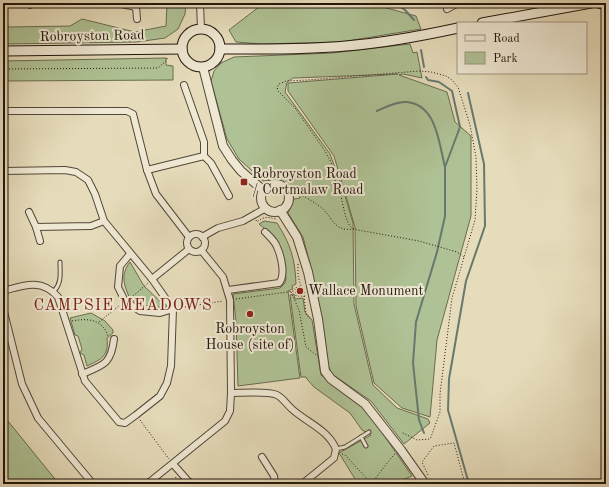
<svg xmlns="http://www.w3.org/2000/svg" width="609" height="487" viewBox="0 0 609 487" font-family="'Old Standard TT',serif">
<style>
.green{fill:#afc295;stroke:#686c50}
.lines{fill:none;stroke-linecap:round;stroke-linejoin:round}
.stream{stroke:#67796e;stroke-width:2}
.service-casing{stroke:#524738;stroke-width:5}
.minor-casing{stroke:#524738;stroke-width:8}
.tertiary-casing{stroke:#524738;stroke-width:10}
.secondary-casing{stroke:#21150c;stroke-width:11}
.path{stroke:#21150c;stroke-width:1;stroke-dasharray:1 2;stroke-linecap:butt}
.service{stroke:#efe8d3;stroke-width:3}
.minor{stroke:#efe8d3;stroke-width:6}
.tertiary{stroke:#efe8d3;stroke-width:8}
.secondary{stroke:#efe8d3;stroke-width:9}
.poi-dot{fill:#8f2418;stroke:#efe8d3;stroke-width:1.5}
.labels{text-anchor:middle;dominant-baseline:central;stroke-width:4;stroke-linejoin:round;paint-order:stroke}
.street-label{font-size:14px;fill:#21150c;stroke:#efe8d3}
.poi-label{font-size:14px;fill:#21150c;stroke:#efe8d3;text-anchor:start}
.quarter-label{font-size:16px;letter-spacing:1px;fill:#7a1f14;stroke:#efe8d3}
</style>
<rect width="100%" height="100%" fill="#e6dcbb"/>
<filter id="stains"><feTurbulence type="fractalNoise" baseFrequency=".005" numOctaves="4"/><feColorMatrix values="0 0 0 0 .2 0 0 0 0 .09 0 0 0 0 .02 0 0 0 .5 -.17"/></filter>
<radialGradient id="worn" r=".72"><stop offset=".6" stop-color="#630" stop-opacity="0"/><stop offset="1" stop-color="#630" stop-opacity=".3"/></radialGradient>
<!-- green -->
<g class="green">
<polygon points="167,3 186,3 185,14 178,29 165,38 137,42 3,44 3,22 9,27 70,26 82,19 135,32 166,26"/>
<polygon points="264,3 368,3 416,16 421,29 341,42 261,44 236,42 229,30"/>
<polygon points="410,44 413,53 417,52 422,78 403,74 399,75 447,92 455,122 471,136 471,216 437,340 430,417 402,408 374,383 356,306 355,227 334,156 288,91 288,83 398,74 293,78 287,82 285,92 330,154 344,192 353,223 354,304 373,385 397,408 428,419 430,423 404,444 371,401 332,374 328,365 325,340 311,268 303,237 288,213 294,199 300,198 298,187 291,187 275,179 263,181 239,159 227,139 211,81 214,71 221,63 234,57 332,53"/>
<polygon points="166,58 166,65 173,66 173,80 3,81 3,61"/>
<path d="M 264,221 L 277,223 C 291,245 295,259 296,284 L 292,286 L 293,289 L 288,291 L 300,378 L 238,386 L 236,321 L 233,294 L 280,288 L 285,283 L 286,278 L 283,256 L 276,238 L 259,224 Z"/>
<path d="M 130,262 L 144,286 L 166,307 C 152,308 142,305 130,299 C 124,285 120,275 130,262 Z"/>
<polygon points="294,294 295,299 303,298 305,312 312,320 321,375 326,379 360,403 372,418 412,476 392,484 349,484 355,479 339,453 371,435 362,430 350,413 314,387 307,379 306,377 301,377 290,295"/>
<path d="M 91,313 L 105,321 L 113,330 L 113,333 L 107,338 C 109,356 102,359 87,366 L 84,355 L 80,353 L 82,349 L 78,336 L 75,335 L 70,318 Z"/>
<polygon points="3,415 59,484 3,484"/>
</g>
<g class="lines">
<!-- stream -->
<g class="stream">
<polyline points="395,3 405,10 414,20"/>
<polyline points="421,50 424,67"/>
<polyline points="468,93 484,164 485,226 466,281 449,379 448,410 469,484"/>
<path d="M 377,111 C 386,107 397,101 407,102 C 437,105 439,144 445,167"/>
<polyline points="424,433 419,420 413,363 416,322 437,252 445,216 445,167 460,127 452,91 439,82 428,80 426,77"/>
</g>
<!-- service casing -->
<g class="service-casing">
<g id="service">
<path d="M 54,291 C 62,283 60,273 60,262"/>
<polyline points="361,437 366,446"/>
<polyline points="336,449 345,447 369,432"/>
</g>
</g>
<!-- minor casing -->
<g class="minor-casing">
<g id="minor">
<polyline points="48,3 49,4"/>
<polyline points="117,3 136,7"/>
<polyline points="200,3 201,29"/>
<polyline points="470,3 472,4"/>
<polyline points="30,5 32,3"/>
<polyline points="447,9 458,3"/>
<polyline points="137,19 136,7 138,3"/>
<polyline points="184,85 204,142 204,156 211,163 229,196"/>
<polyline points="3,111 127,111 133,114 147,170 156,194 189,237"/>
<polyline points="147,170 204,156"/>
<path d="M 3,171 L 65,170 L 76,172 L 88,180 L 95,194 L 104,221 L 152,279 L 173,309 L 171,366 L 167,383 L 160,396 L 136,415 L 125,423 L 119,422 L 85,381 L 58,297 C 42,278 24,285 3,291"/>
<polyline points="29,212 36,227 40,241"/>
<polyline points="36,227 91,226 104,221"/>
<circle cx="196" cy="243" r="9"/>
<polyline points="202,237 218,228 243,221 266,208"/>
<polyline points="130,254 120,266 118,287 125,301 140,311 160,313 173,309"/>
<polyline points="152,279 189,249"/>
<path d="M 228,290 L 279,283 C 286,275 281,256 277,247 C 275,241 269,236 265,232"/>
<polyline points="3,308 22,384 38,418 93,484"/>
<path d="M 82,374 C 104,365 111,364 114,339"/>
<path d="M 231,393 C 241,393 269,391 277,395 C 283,398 288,406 293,410 C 308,423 328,430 336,449 L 334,458 L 302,484"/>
<polyline points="262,457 274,476 275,484"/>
<polyline points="173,464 188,481 193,484"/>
<polyline points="147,484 225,421 230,411 231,393 230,300 223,277 201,250"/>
</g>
</g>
<!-- tertiary casing -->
<g class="tertiary-casing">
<g id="tertiary">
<polyline points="203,67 223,146 232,160 241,171 263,190"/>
<circle cx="275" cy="198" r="14"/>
<polyline points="280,210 297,237 308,272 318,319 325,371 331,379 365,404 401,450 425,484"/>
</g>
</g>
<!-- secondary casing -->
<g class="secondary-casing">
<g id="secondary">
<polyline points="598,3 606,5"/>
<polyline points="482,23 591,3"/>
<circle cx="201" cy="48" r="19"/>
<path d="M 220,49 C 262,49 304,50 346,46 C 384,43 421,36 458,28"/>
<polyline points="3,51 182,49"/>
</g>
</g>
<!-- path -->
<g class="path">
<polyline points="3,69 158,68 167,60 167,57"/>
<path d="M 336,182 L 339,184 C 341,195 344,217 350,226 C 352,229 355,229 358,230 L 419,241 L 457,252 L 464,257"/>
<path d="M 295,191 C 303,196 316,203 322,208 C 333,218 334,232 354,229"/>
<path d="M 287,192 C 300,191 326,191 335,182 L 336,172 L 325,151 L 295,108 L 278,91 L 277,87 L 279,84 L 286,81 L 308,80 L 419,71 L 431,72 L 446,76 L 452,80 L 458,87 L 470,125 L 476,157 L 477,189 L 475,220 L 452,298 L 440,394 L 440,412 L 431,437 L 430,439 L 417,440 L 401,432"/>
<path d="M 256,220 L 257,222 C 264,216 268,217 276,219"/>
<polyline points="298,264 298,276 301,286 295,288 296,296 305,296"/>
<polyline points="302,287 305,293"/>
<polyline points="291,292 299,310 306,347 316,355"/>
<polyline points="304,296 306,314 310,319"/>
<polyline points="131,298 148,283"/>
<polyline points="236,299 295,291"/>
<polyline points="179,308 223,301"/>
<path d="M 72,321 C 88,318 102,319 108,336"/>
<polyline points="99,322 120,305"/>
<polyline points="140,420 169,459"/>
<path d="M 342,454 L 345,455 L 371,483 C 380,474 386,463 395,454"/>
<polyline points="428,475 422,462 434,446 454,443 465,484"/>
<polyline points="175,484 176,476"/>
</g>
<!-- service -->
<use href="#service" class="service"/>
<!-- minor -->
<use href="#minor" class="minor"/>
<!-- tertiary -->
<use href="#tertiary" class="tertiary"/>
<!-- secondary -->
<use href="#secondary" class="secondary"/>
</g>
<!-- markers -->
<g class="poi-dot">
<rect x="240" y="178" width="8" height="8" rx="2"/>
<circle cx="300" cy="291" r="4"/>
<circle cx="250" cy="314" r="4"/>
</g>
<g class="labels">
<!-- street labels -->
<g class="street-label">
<text transform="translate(92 36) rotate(-1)">Robroyston Road</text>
</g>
<!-- poi labels -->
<g class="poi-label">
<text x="252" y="174">Robroyston Road<tspan x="252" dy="16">/ Cortmalaw Road</tspan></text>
<text x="308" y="291">Wallace Monument</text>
<text x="250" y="329" text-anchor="middle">Robroyston<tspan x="250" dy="16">House (site of)</tspan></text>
</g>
<!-- quarter labels -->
<g class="quarter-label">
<text x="123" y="306">CAMPSIE MEADOWS</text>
</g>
</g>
<!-- margin -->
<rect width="609" height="487" fill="none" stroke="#e6dcbb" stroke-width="16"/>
<rect x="4" y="4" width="601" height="479" fill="none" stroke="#21150c" stroke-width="2"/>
<rect x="8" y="8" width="593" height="471" fill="none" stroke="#21150c"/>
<!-- legend -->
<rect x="457" y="22" width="130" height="52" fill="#efe8d3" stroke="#9d9483"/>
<rect x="465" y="35" width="20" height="6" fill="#efe8d3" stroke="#9d9483"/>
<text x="493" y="42" font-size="12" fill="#21150c">Road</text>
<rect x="465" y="52" width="20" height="12" fill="#afc295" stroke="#9d9483"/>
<text x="493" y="62" font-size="12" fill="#21150c">Park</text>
<rect width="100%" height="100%" filter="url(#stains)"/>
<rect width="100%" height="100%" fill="url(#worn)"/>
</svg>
